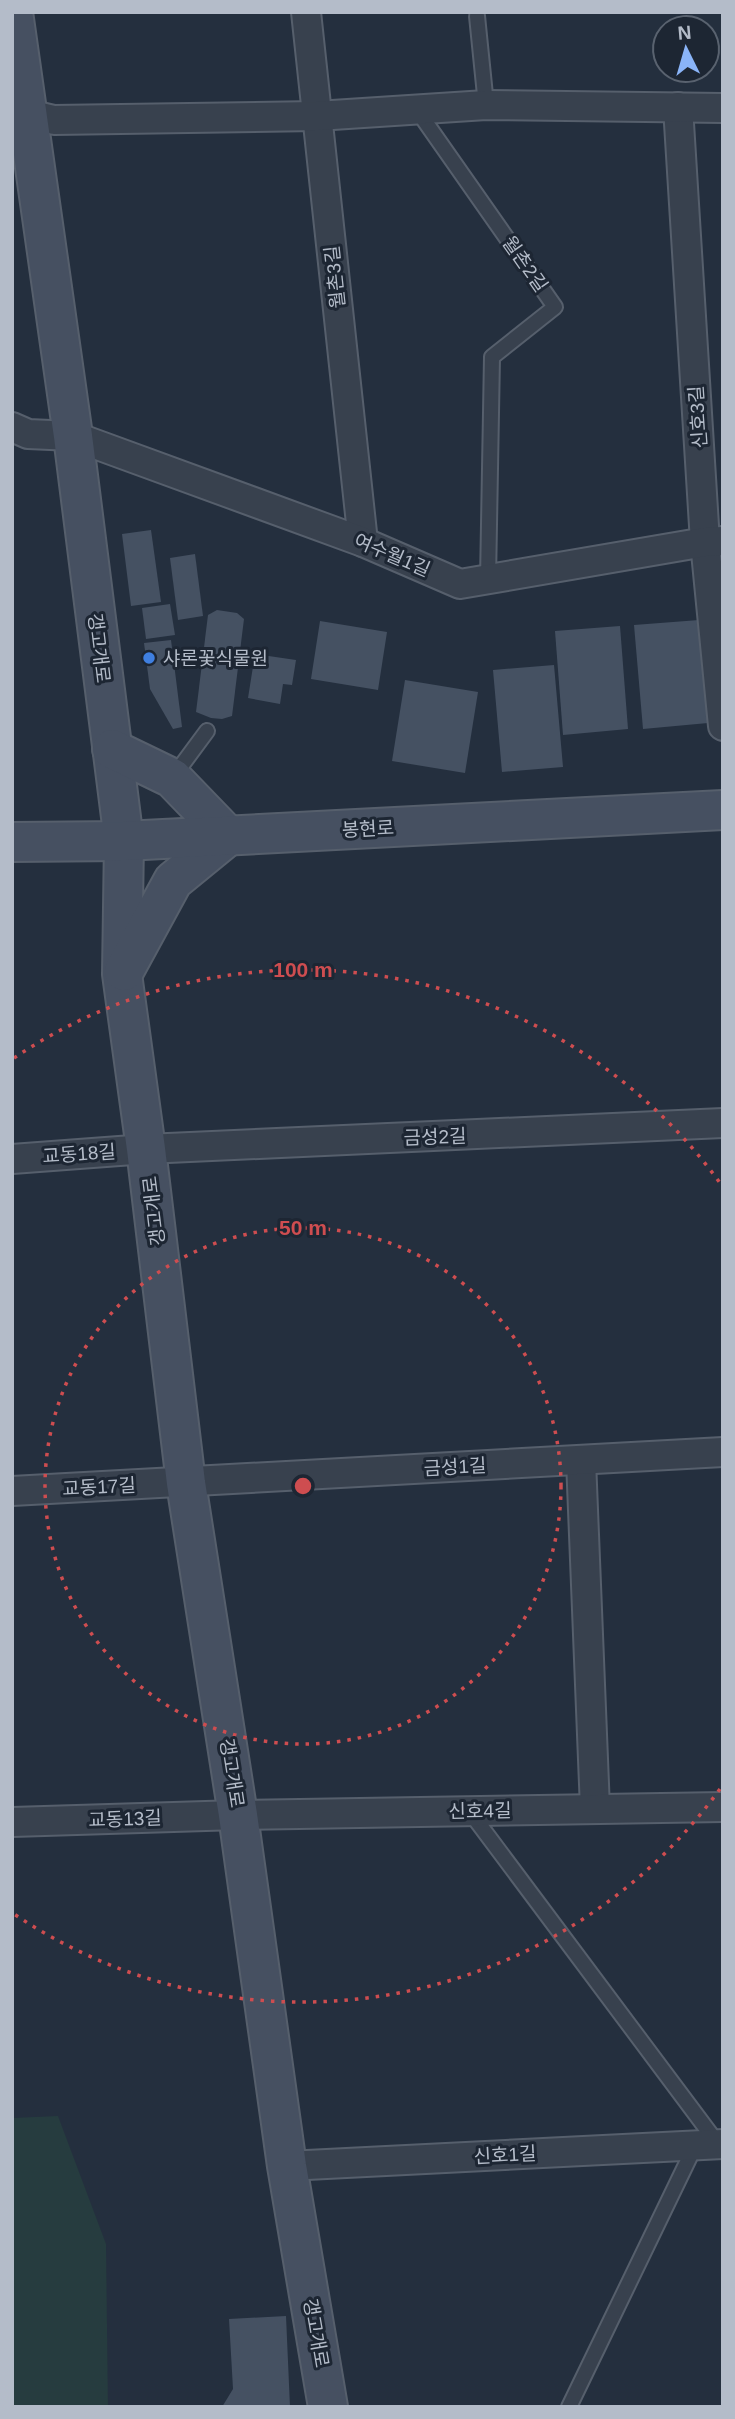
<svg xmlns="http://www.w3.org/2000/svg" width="735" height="2419" viewBox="0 0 735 2419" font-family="Helvetica,'Noto Sans KR',sans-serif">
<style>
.green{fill:#263c3f}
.building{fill:#455162}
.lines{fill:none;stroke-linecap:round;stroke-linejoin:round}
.lane-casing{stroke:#565f6c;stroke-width:18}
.street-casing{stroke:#565f6c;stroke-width:32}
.secondary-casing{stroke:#565f6c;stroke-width:42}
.lane{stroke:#38414e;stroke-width:14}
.street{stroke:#38414e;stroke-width:28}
.secondary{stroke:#465061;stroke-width:38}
.ring{fill:none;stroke:#ce4d50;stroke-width:3.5;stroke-dasharray:3.5 7}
.shop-dot{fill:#3f7fe0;stroke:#1d2633;stroke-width:2.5}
.labels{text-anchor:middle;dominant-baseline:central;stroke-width:6;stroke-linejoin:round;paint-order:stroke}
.street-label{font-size:19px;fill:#b4bcc9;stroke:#1d2633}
.poi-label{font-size:19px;fill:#b4bcc9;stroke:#1d2633;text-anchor:start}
.centre{fill:#ce4d50;stroke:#1d2633;stroke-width:3.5}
.ring-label{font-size:21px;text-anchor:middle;font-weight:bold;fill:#ce4d50;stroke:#1d2633;stroke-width:6;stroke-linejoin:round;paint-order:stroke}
</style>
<rect width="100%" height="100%" fill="#242f3e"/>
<!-- green -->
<polygon class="green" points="58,2116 106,2244 108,2407 12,2407 12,2118"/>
<!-- building -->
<g class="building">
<polygon points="151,530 161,602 131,606 122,534"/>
<polygon points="195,554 203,616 178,620 170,558"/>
<polygon points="170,604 175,635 146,639 142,608"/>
<polygon points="217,610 237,613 244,619 232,716 222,719 211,718 196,712 208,615"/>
<polygon points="699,620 708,723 643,729 634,625"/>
<polygon points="320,621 387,632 378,690 311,679"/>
<polygon points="620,626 628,729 563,735 555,631"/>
<polygon points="171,640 182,727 173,729 150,689 144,643"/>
<polygon points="255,654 296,660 292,685 283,684 280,704 248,698"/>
<polygon points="554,665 563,767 502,772 493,670"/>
<polygon points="405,680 478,692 465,773 392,761"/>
<polygon points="286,2316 290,2407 222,2407 233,2389 229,2319"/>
</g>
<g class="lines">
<!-- lane casing -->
<g class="lane-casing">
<g id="lane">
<polyline points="477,16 486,105"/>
<polyline points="417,110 555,307 492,357 488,580"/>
<polyline points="173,777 207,731"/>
<polyline points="470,1812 718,2144"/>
<polyline points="569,2407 695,2146"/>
</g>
</g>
<!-- street casing -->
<g class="street-casing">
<g id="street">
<polyline points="306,12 363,542"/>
<polyline points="678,107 705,542 723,726"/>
<polyline points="12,110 54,120 317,116 486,105 723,108"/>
<polyline points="12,427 28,434 73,436 363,542 460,584 705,542 723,541"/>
<polyline points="12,1159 146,1149 723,1123"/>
<polyline points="581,1460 595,1809"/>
<polyline points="12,1491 723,1452"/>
<polyline points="12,1822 238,1815 723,1807"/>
<polyline points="287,2166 723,2144"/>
</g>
</g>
<!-- secondary casing -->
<g class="secondary-casing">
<g id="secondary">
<polyline points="13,12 73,436 124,841 122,974 146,1149 186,1483 238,1815 287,2166 328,2407"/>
<polyline points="112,749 172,778 228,836 173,881 124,971"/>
<polyline points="12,842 124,841 723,810"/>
</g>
</g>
<!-- lane -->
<use href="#lane" class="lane"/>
<!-- street -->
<use href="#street" class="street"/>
<!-- secondary -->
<use href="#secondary" class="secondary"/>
</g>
<!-- distance rings -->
<g class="ring">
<circle cx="303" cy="1486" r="258"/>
<path d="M720 1789A516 516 0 0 1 14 1914M14 1058A516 516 0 0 1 720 1183"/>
</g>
<!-- markers -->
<circle class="shop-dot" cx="149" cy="658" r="7"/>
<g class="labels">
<!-- street labels -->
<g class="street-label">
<text transform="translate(525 264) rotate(55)">월촌2길</text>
<text transform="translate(335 277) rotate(-96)">월촌3길</text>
<text transform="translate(698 417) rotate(-94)">신호3길</text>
<text transform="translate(392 555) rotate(23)">여수월1길</text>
<text transform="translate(99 648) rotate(83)">갱고개로</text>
<text transform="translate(368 829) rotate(-3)">봉현로</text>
<text transform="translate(435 1137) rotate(-2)">금성2길</text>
<text transform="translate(79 1154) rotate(-4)">교동18길</text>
<text transform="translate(154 1211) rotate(-97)">갱고개로</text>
<text transform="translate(455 1467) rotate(-3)">금성1길</text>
<text transform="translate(99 1487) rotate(-3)">교동17길</text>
<text transform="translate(232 1773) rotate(81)">갱고개로</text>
<text transform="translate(480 1811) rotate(-1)">신호4길</text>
<text transform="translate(125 1819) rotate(-2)">교동13길</text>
<text transform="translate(505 2155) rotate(-3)">신호1길</text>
<text transform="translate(316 2333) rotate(80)">갱고개로</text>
</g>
<!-- poi labels -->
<g class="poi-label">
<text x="163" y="658">샤론꽃식물원</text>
</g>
</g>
<circle cx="303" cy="1486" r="10" class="centre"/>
<g class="ring-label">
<text x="303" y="977">100 m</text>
<text x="303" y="1235">50 m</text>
</g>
<!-- border -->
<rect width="735" height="2419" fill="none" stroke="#b4bcc9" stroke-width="28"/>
<!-- north arrow -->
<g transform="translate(686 49) rotate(355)"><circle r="33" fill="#1d2633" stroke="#59626f" stroke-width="2"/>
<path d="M0-5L12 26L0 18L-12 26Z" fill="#8ab4f8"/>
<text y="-10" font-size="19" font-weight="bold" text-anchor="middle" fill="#b4bcc9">N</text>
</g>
</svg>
